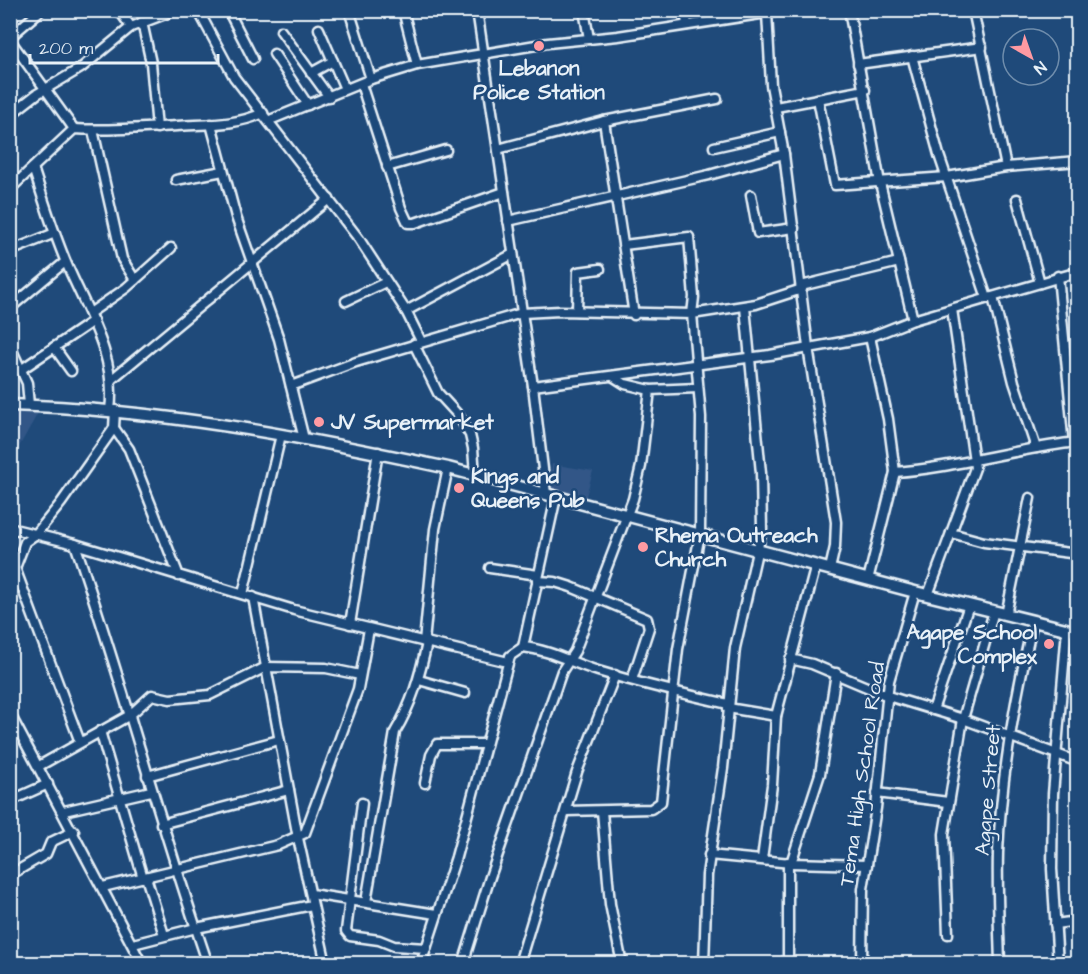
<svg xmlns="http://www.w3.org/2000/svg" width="1088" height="974" viewBox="0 0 1088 974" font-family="'Architects Daughter',sans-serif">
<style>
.built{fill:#305687}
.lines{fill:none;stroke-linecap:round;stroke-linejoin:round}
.minor-casing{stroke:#e8f1f8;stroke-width:13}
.major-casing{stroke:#e8f1f8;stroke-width:15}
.minor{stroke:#1f4a7a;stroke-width:8}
.major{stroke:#1f4a7a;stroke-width:10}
.poi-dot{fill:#ff9aa2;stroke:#1f4a7a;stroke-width:2}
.labels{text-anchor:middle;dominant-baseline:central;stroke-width:5;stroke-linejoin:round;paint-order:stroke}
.poi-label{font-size:21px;font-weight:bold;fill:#e8f1f8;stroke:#1f4a7a;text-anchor:start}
.street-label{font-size:21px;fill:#e8f1f8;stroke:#1f4a7a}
</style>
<rect width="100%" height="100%" fill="#1f4a7a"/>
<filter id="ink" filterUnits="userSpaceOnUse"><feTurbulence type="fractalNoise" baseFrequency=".0167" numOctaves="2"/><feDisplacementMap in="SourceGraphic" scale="12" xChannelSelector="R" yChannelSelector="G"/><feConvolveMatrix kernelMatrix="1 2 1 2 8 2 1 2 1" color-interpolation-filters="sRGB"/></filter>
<g filter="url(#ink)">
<!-- built -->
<g class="built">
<polygon points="10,407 38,413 15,454 11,452"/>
<polygon points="552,464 593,471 585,500 548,487"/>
</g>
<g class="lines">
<!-- minor casing -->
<g class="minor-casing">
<g id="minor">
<polyline points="119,10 131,27"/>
<polyline points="198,10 234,77 359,239 406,311 421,341"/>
<polyline points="228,10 253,59"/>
<polyline points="349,10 371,79"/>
<polyline points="403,10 417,65"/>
<polyline points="477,10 533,386 546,494"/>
<polyline points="584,10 589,39"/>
<polyline points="685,10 687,25"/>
<polyline points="849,10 880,183 913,320"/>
<polyline points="973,10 1006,167"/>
<polyline points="767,13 771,85 784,154 808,347 836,522 835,547 830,569"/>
<polyline points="142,22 151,63 157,128"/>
<polyline points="319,29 345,89"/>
<polyline points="281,31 329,97"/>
<polyline points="10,37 41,10"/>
<polyline points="10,40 74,129"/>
<polyline points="274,54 308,105"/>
<polyline points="912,56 939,155 987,298"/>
<polyline points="858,64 982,47"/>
<polyline points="311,73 333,61"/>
<polyline points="361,84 401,208 408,223 415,223 504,192"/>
<polyline points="818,99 835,185 947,177 1006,167 1078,161"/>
<polyline points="776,107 865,90"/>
<polyline points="10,115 37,94 81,68 131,27 176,10"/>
<polyline points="270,120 371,79 417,65 548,43 618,36 786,10"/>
<polyline points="604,121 634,315"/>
<polyline points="211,124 236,217 279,339 304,439"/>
<polyline points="93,130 122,259 135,280"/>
<polyline points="714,147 780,132"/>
<polyline points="498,149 604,121 717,99"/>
<polyline points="387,167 446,150"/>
<path d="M 33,168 C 44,201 54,235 68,267 C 88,313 117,358 110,410"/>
<polyline points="176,180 223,171"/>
<path d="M 10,189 L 74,129 C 109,131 142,128 177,126 C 207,124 235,126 263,113"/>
<polyline points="751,195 758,233 794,228"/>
<polyline points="1017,199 1040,283"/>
<polyline points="508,221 709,175 784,154"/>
<polyline points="624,245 689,237 694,297 692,314 756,304 802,289"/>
<polyline points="10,251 55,233"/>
<polyline points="1058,276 1074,442"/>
<polyline points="801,286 899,262"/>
<polyline points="993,297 1014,382 1036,448"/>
<polyline points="346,301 386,282"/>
<polyline points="10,308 65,262"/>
<polyline points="406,311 513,254"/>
<polyline points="577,311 578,272 600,269"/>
<polyline points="90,313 126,288 171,248"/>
<polyline points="414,344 438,393 459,416 470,435 473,448 475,475"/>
<polyline points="10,346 27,383 29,405"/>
<polyline points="54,347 71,371"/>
<polyline points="22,369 93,321"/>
<polyline points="614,377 625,384 650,390"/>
<polyline points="112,379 329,199"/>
<polyline points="291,386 356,362 522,313 560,311 692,314 701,417 700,534 678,649 661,802 651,809 566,811"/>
<polyline points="533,386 770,355 870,337 913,320 1078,272"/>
<polyline points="114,428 129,449 179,576"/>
<path d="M 895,472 C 956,468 1016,448 1078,442"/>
<polyline points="10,528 75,544 294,610 508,662"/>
<polyline points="951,533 984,542 1078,554"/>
<path d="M 75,544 C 123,683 160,825 208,964"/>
<polyline points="15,568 80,742"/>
<polyline points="490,568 538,575"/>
<polyline points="10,572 15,568 25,542 36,534 61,503 114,428 115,410"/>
<polyline points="868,580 895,472 888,419 870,337"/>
<polyline points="537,581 555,582 571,587 647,619 649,628 632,680"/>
<polyline points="243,594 281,435"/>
<polyline points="928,595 975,468 952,309"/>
<polyline points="253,597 298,838 326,964"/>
<polyline points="1006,615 1030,498"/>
<polyline points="350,624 378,452"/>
<polyline points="424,642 435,529 448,468"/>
<polyline points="523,647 556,497"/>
<polyline points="790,659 812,664 888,696 963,719 1078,762"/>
<polyline points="419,680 465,693"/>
<polyline points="728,708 776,716"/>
<polyline points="933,710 969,605"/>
<polyline points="10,714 142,964"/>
<polyline points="100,731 143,878"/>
<polyline points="39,766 130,715 152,695 170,699 210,695 266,667 326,668 360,675"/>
<polyline points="147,776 279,740"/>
<polyline points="425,783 431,755 437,744 485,744"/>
<polyline points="877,793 948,802"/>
<polyline points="10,801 48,784"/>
<polyline points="362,803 346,931 350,936 379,940 394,946 426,948"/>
<polyline points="64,811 151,791"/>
<polyline points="602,811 610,904 622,964"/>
<polyline points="161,824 289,790"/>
<polyline points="709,855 791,863 867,865"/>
<polyline points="762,859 772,785 776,716 816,565"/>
<polyline points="788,862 788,964"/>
<polyline points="791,863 820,774 836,673"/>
<polyline points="10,875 46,854 51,842 74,831"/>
<polyline points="146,877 164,935"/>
<polyline points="103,887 278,845 305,833 358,689 369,629"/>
<polyline points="311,894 436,914"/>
<path d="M 366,902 L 395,732 C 412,704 420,675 427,643"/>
<polyline points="1055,924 1078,921"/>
<polyline points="948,934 944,834 963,719 994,611"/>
<polyline points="133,944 196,928 312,905"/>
<path d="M 421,964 L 456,857 L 510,656 L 523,647 C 550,650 572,663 598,671 C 641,684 684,694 728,704"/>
<polyline points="463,964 490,877 562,671 575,651 633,499 641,466 650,390 698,388"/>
<polyline points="519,964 577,772 615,675"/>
<polyline points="704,964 707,875 723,768 735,648 762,530 761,473 745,307"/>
<polyline points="862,964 863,889 876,808 889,681 915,592"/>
<path d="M 1000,964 C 999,927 997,890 998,853 C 1001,775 1015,698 1033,622"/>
<polyline points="1058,964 1052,869 1053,794 1067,629"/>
</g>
</g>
<!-- major casing -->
<g class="major-casing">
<path id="major" d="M 10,405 C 158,409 304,437 448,468 L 915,592 L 1078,632"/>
</g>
<!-- minor -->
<use href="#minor" class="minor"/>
<!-- major -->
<use href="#major" class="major"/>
</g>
</g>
<!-- markers -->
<g class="poi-dot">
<circle cx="539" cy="46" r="6"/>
<circle cx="319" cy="422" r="6"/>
<circle cx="459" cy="488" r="6"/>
<circle cx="643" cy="547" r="6"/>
<circle cx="1049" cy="644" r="6"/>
</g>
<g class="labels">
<!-- poi labels -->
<g class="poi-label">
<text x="539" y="68" text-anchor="middle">Lebanon<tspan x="539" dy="24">Police Station</tspan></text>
<text x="331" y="422">JV Supermarket</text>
<text x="471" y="476">Kings and<tspan x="471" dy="24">Queens Pub</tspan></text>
<text x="655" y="535">Rhema Outreach<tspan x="655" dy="24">Church</tspan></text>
<text x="1037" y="632" text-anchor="end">Agape School<tspan x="1037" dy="24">Complex</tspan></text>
</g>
<!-- street labels -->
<g class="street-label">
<text transform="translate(862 774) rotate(-82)">Tema High School Road</text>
<text transform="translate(988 790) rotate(-85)">Agape Street</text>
</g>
</g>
<!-- margin -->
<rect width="1088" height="974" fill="none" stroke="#1f4a7a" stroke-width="36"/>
<rect x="18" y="18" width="1052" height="938" fill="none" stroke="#e8f1f8" stroke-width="2" filter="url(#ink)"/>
<!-- north arrow -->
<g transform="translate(1031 57) rotate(140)"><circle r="28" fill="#1f4a7a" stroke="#6f8dac" stroke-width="1.5"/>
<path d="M0-4.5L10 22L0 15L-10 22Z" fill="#ff9aa2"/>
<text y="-9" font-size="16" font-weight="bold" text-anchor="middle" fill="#e8f1f8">N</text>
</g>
<!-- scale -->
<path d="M30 54v9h188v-9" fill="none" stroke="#e8f1f8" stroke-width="3"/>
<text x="39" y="54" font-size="18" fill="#e8f1f8" stroke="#1f4a7a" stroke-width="4.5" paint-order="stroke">200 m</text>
</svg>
